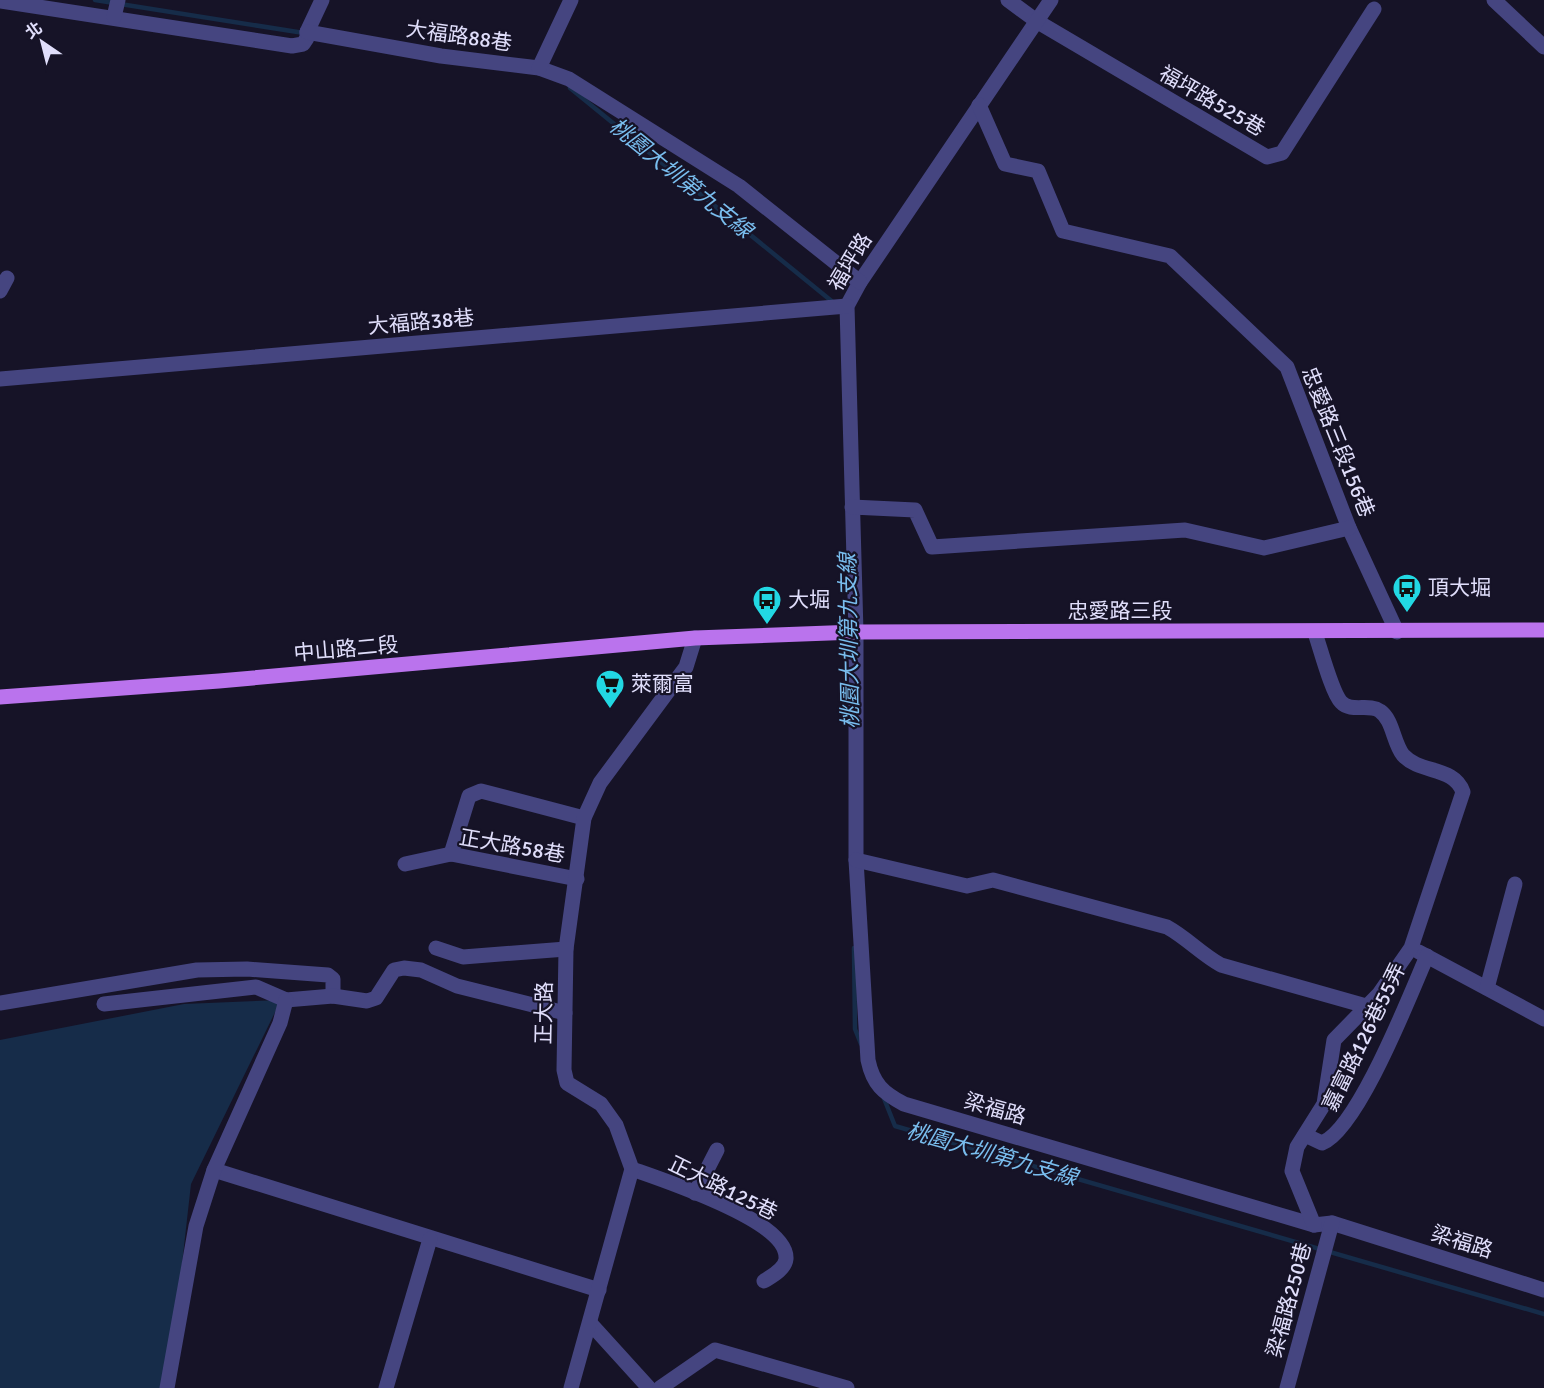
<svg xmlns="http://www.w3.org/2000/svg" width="1544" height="1388" viewBox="0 0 1544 1388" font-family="Signika,'Noto Sans TC',sans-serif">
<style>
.water{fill:#162c49}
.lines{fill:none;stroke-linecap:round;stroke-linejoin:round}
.stream{stroke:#162c49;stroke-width:4.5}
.minor{stroke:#454580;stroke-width:15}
.major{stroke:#ba73ed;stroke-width:15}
.labels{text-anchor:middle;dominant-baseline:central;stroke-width:4.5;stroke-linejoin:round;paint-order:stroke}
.street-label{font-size:21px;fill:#e0defb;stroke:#161327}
.poi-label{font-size:21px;fill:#e0defb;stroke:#161327;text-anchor:start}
.water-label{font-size:22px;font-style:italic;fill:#79bdee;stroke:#161327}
</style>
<rect width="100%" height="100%" fill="#161327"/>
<!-- water -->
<polygon class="water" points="281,1000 191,1184 168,1388 0,1388 0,1040 184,1004"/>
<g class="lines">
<!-- stream -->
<g class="stream">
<polyline points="95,0 304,33"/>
<polyline points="570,88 834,303"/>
<polyline points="854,948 855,1029 861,1044"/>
<polyline points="883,1096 895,1126 1544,1314"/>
</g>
<!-- minor -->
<g class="minor">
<polyline points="1008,0 1038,22 1267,157 1282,153 1374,9"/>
<path d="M 1051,0 L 860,282 L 847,306 L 856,632 L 856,860 L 868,1060 C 873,1084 883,1093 904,1104 L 1314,1225 L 1332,1223 L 1544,1290"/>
<polyline points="1494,0 1544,47"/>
<polyline points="0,1 292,46 303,44 307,38 307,32 322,0"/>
<polyline points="114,17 118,0"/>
<polyline points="307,32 441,56 539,68 569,79 739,186 860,282"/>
<polyline points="539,68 571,0"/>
<polyline points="979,105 1005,164 1038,171 1063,231 1170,256 1287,367 1349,528 1397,632"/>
<polyline points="0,291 7,278"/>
<polyline points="0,379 847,306"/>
<polyline points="852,507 915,510 932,547 1185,530 1264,548 1349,528"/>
<polyline points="451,854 469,796 481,791 584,818"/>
<path d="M 856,860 L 967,886 L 993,880 L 1167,927 C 1187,938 1201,954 1221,965 L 1366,1006"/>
<polyline points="405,864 451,854 577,879"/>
<polyline points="436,948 463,957 566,949"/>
<polyline points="1419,952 1544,1019"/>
<polyline points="1487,988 1515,884"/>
<polyline points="0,1003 197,970 247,969 328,975 333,979 333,996"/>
<polyline points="104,1004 256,987 286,1000 333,996 367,1001 376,998 394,970 404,968 421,970 457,986 565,1013"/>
<path d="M 1305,1135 L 1322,1143 C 1358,1129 1410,995 1427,956"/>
<path d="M 632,1169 C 663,1180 789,1221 786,1259 C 785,1269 772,1276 764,1281"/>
<polyline points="214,1170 599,1290"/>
<polyline points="695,1193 717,1150"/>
<path d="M 1314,1225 L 1292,1171 L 1297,1147 L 1324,1104 L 1334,1040 L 1379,994 L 1411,948 L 1463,792 C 1454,766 1420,774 1403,755 C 1393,742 1393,720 1380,711 C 1369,703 1351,713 1341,702 C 1332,693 1320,647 1315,633"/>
<polyline points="590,1323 649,1388"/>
<polyline points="167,1388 196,1226 214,1170 280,1023 286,1000"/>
<polyline points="386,1388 430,1239"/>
<polyline points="571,1388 632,1169 616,1125 601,1104 567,1083 564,1070 566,949 584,818 600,783 686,667 695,638"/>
<polyline points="660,1388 715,1350 847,1388"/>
<polyline points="1287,1388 1332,1223"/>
</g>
<!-- major -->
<polyline class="major" points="0,697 219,681 695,638 856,632 1544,630"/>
</g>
<!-- icons -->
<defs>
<g id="bus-pin" transform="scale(1.5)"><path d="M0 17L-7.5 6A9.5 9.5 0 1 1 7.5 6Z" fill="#22d8e3" stroke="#161327"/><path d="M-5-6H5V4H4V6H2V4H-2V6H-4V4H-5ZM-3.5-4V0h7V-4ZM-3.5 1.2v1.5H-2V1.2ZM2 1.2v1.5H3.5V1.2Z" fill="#111"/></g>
<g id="supermarket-pin" transform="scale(1.5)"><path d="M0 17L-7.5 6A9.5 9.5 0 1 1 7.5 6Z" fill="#22d8e3" stroke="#161327"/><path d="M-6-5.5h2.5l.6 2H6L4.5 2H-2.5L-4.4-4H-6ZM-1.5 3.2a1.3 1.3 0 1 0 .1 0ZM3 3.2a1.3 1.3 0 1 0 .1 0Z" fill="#111"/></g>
</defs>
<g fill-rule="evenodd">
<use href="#bus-pin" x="1407" y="588"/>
<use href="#bus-pin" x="767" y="600"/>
<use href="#supermarket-pin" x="610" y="684"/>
</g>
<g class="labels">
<!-- street labels -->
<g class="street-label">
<text transform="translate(459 36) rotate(8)">大福路88巷</text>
<text transform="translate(1212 101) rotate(30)">福坪路525巷</text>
<text transform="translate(850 262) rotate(-59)">福坪路</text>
<text transform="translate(421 322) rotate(-5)">大福路38巷</text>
<text transform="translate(1338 442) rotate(68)">忠愛路三段156巷</text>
<text x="1120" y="611">忠愛路三段</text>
<text transform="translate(346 649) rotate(-5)">中山路二段</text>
<text transform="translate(512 846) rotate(10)">正大路58巷</text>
<text transform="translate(544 1013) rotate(-89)">正大路</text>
<text transform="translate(1364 1037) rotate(-64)">嘉富路126巷55弄</text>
<text transform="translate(995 1109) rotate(16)">梁福路</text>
<text transform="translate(723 1188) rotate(26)">正大路125巷</text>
<text transform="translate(1462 1242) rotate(17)">梁福路</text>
<text transform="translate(1289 1300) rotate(-75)">梁福路250巷</text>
</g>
<!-- poi labels -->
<g class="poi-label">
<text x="1428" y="588">頂大堀</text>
<text x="788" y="600">大堀</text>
<text x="631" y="684">萊爾富</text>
</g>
<!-- water labels -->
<g class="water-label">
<text transform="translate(681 178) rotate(39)">桃園大圳第九支線</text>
<text transform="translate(849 641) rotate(-91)">桃園大圳第九支線</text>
<text transform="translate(992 1154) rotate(16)">桃園大圳第九支線</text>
</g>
</g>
<!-- north arrow -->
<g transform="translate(42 42) rotate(325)" stroke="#161327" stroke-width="4.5" paint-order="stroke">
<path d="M0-4.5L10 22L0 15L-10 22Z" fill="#e0defb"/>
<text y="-9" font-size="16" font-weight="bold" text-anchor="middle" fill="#e0defb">北</text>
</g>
</svg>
